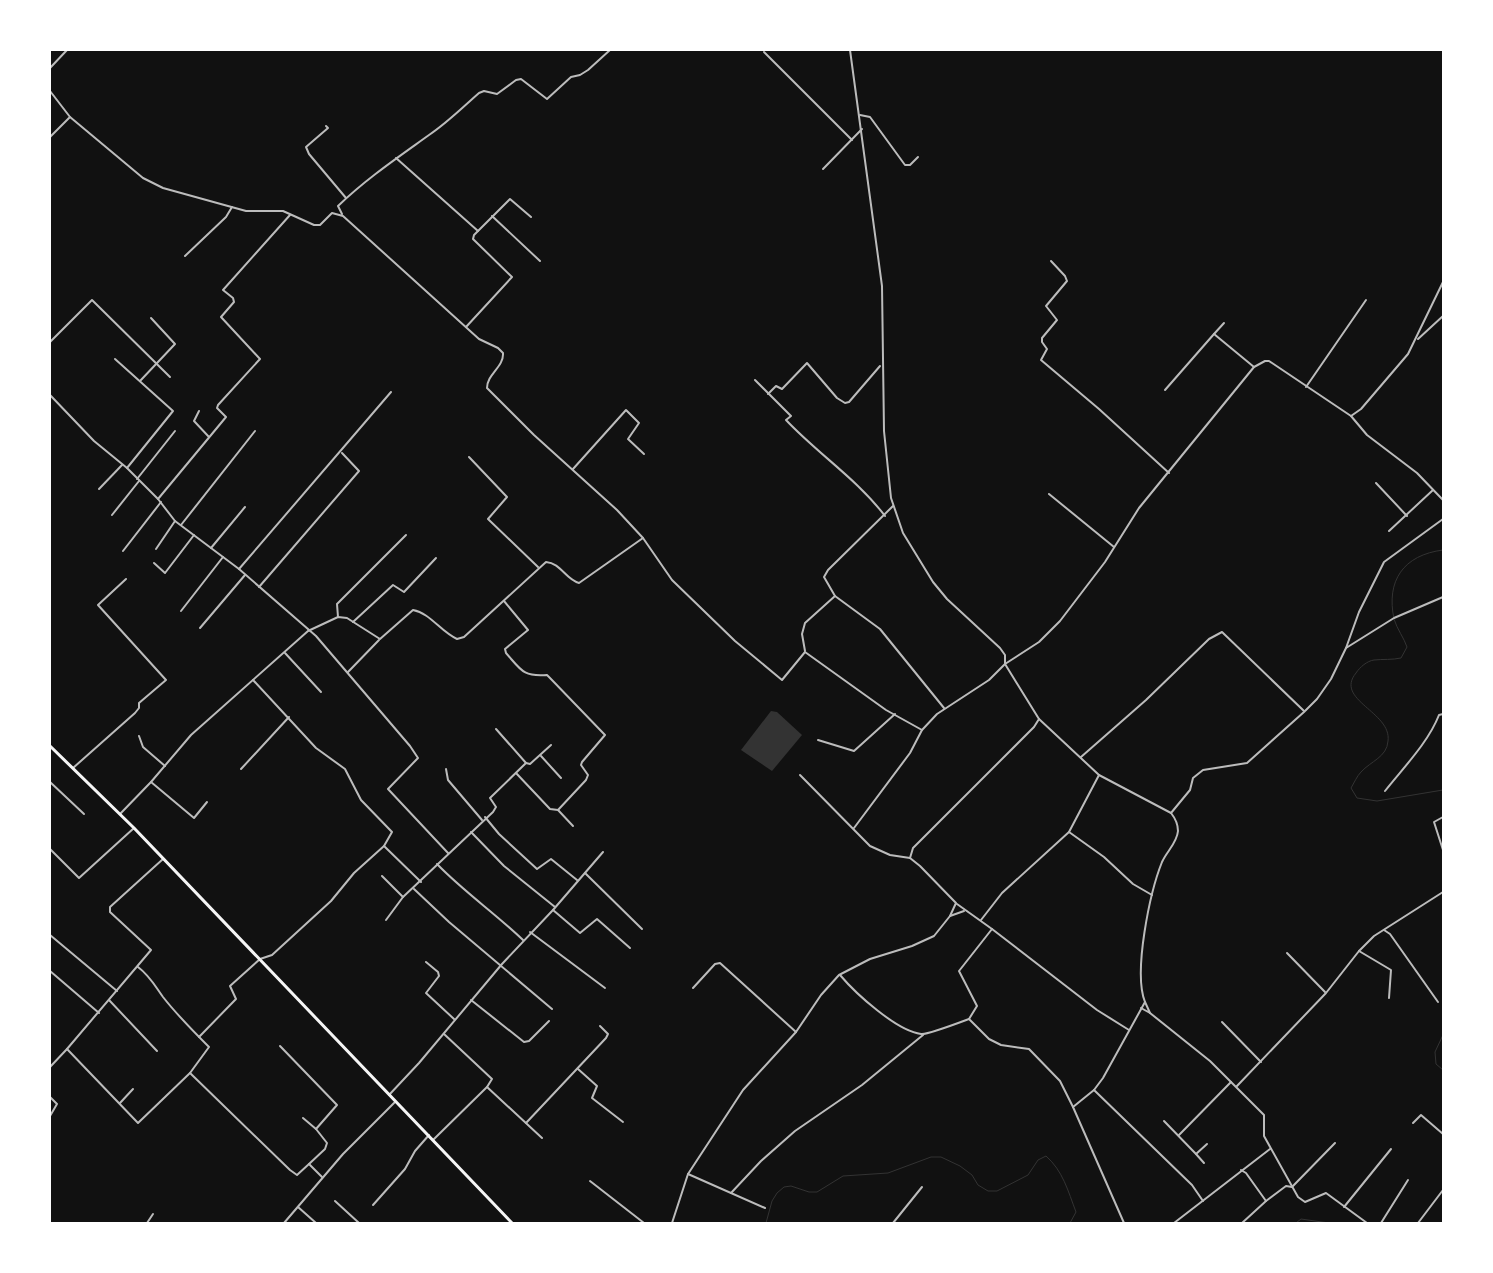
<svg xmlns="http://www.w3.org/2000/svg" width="1493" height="1273" viewBox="0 0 1493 1273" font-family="'Work Sans',sans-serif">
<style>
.water{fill:#333}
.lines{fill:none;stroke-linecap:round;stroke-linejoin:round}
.stream{stroke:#333;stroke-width:1}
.minor{stroke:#bcbcbc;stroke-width:2}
.primary{stroke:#f5f5f5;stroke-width:3}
</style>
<rect width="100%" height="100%" fill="#111"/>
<!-- water -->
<polygon class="water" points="771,711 777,712 802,735 772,771 741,750"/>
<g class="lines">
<!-- stream -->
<g class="stream">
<path d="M 1443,550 C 1403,555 1386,581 1394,619 C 1397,629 1404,638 1407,647 L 1401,658 C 1392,660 1383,659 1374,660 C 1367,661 1360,667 1356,673 C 1334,700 1392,712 1388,741 C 1387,757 1371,761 1361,772 C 1357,776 1354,783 1351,788 L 1357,798 L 1377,801 L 1443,790"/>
<polyline points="1443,1035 1435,1052 1436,1064 1443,1070"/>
<path d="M 766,1223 L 772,1201 L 777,1193 L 784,1187 L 791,1186 L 809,1192 L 817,1192 L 843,1176 L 888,1173 L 931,1157 L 941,1157 L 960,1166 L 972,1175 L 978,1185 L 988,1191 L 997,1191 L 1028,1175 L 1038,1160 L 1046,1156 C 1063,1171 1068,1191 1076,1212 L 1070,1223"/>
<polyline points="1296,1223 1301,1219 1329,1223"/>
</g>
<!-- minor -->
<g class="minor">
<polyline points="764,52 852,140"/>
<polyline points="50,68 67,50"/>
<polyline points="50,91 70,117 50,137"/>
<polyline points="860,115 870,117 905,165 910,165 918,157"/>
<path d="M 70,117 L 143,178 L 163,188 L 246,211 L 283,211 L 314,225 L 320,225 L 332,213 L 343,216 L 479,339 L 498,348 L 503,353 C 504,367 487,374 487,388 L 534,435 L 617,510 L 643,538 L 672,580 L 735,641 L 782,680 L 805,652 L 886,710 L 922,730"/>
<polyline points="326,126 328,128 306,147 309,154 346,198"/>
<polyline points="396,158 478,231"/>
<polyline points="823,169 862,129"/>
<path d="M 342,214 L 338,206 C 366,179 397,158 429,135 C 447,123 463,107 479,93 L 484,91 L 497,94 L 516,80 L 521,79 L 547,99 L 571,77 L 580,75 L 588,70 L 610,50"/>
<polyline points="290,215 223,290 233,298 234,302 221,317 260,359 218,405 217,408 226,417 158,499 175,521 239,569 316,636 410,746 418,758 388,789 448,853"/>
<polyline points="492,216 540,261"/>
<polyline points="185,256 226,217 232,207"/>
<polyline points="1051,261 1065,276 1067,281 1046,306 1057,320 1042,338 1042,342 1047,349 1041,360 1099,409 1169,473"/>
<polyline points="466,327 512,277 473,239 474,235 510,199 531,217"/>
<polyline points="1214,334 1224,323"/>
<polyline points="1418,339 1443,316"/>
<polyline points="50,342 92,300 170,377"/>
<polyline points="115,359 173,411 127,468"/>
<path d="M 755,380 L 791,416 L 786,420 C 818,454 857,479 885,516"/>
<polyline points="140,381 175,344 151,318"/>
<polyline points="1306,387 1366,300"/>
<polyline points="1165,390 1214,334 1254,367"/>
<polyline points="768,394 776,386 782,389 807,363 837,398 845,403 849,402 880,366"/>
<polyline points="50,395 94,441 127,468 158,499"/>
<polyline points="199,411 194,421 209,437"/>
<polyline points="1351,416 1367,435 1417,473 1443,500"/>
<polyline points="469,457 507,497 488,519 538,567"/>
<polyline points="573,469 626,410 639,423 628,439 644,454"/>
<polyline points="137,479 175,431"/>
<polyline points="1376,483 1407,516"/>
<polyline points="99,489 122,465"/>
<polyline points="1049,494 1114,547"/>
<polyline points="112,515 139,481"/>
<polyline points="181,525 255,431"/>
<polyline points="1389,531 1433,490"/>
<polyline points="211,548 245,507"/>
<polyline points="156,549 175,521"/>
<polyline points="123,551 161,502"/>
<polyline points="154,563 165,573 194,535"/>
<polyline points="239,569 391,392"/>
<polyline points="259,587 359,471 342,453"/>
<polyline points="835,596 880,629 944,708"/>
<path d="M 504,601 L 528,630 L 505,649 L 506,653 C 521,670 523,677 547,675 L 550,678 L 605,735 L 582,762 L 581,765 L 588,775 L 586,780 L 558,810 L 550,809 L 516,773"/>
<polyline points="181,611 223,557"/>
<polyline points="338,617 337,604 406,535"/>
<polyline points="353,622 393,585 404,592 436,558"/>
<polyline points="200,628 245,575"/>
<polyline points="1346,648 1359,612 1384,562 1443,519"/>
<polyline points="805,651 802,634 805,623 835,596 824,577 828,570 893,506"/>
<polyline points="285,653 321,692"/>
<polyline points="348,672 379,640"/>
<polyline points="253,680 316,748 345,769 361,800 392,832 384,846"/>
<polyline points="1039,719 1099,775 1171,813"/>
<polyline points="496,729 526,763"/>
<polyline points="139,736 143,747 165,766"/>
<polyline points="818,740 854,751 895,714"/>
<polyline points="541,756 561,778"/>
<polyline points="1081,757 1146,700 1209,639 1222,632 1304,711"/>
<polyline points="73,768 135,713 139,708 139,703 166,680 98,605 126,579"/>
<polyline points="241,769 289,717"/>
<polyline points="446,769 448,780 482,820"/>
<polyline points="800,775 870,846 890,855 910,858"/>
<polyline points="50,782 84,814"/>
<polyline points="151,782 194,818 207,802"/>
<path d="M 1385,791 C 1403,768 1428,743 1439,715 L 1443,714"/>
<polyline points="558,810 573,826"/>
<path d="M 120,814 L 151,782 L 191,735 L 308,631 L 338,617 L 347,618 L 380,639 L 413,610 C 430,613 441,632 457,639 L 464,637 L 546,562 C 561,563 565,579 579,583 L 643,538"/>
<polyline points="485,817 499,834 537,869 551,859 577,880"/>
<polyline points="1443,817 1434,822 1443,850"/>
<polyline points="854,828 910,753 922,730 937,714 989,680 1005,664 1039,642 1060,621 1105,562 1139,508 1254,367 1265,361 1269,361 1351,416 1361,409 1408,354 1443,282"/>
<polyline points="471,832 504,866 555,907"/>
<polyline points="1069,832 1104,857 1133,884 1152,895"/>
<polyline points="50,849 79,878 134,828"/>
<path d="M 437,864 C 464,892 495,913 523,940"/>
<polyline points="585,873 642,929"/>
<polyline points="382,876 403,897 493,812 496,807 490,798 526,763 530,764 551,745"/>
<polyline points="414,889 449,922 552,1009"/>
<polyline points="957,904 992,929 959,971 977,1006 969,1019"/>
<polyline points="553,910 580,933 597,919 630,948"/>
<polyline points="950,916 964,911"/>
<polyline points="386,920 403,897"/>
<polyline points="981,920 1002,893 1069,832 1099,775"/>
<polyline points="992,929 1097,1010 1129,1030"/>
<polyline points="1384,930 1390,934 1438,1002"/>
<polyline points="530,932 605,988"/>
<polyline points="50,935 117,991"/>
<polyline points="1359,951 1391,970 1389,998"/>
<polyline points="1287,953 1325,992"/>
<polyline points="426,962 438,972 439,976 426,993 454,1019"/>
<path d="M 138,967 C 150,976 155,986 163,997 C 177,1015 193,1031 209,1047 L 190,1073"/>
<polyline points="50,971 99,1013"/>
<path d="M 840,975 C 856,994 897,1031 921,1034 C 926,1035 961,1022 969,1019 L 989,1039 L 1001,1045 L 1029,1049 L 1060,1081 L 1073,1107"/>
<polyline points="693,988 715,964 720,963 796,1032"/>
<polyline points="109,1000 157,1051"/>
<polyline points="471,1000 524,1042 529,1041 549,1021"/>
<polyline points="1141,1008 1150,1013 1145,1002"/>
<polyline points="1150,1013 1210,1061 1264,1115 1264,1136 1298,1197 1305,1202 1326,1193 1367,1223"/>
<polyline points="1222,1022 1261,1062"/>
<polyline points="444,1034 492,1079 487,1087"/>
<polyline points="199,1037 236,999 230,986 260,959 272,955 331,901 354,873 384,846 421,882"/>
<polyline points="280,1046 337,1105 316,1129"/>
<polyline points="67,1049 151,950 110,912 110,907 163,859"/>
<polyline points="50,1067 67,1049 138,1123 190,1073 290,1170 297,1175 309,1164 322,1177"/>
<polyline points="578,1069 597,1086 592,1098 623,1122"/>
<polyline points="1237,1086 1326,993 1359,951 1374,936 1443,892"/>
<polyline points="1094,1090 1192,1185 1203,1201"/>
<polyline points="389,1095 419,1063 502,964 553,910 603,852"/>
<polyline points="50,1097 57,1104 50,1116"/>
<polyline points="120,1103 133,1089"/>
<polyline points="303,1118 316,1129 327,1143 325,1149 309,1164"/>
<polyline points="1164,1121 1196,1154 1207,1144"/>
<polyline points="526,1123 606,1038 608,1034 600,1026"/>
<polyline points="1413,1123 1421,1115 1443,1134"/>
<polyline points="1179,1135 1231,1082"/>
<polyline points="433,1140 487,1087 542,1138"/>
<polyline points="1196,1154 1204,1163"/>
<polyline points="1241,1170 1246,1173 1266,1201 1286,1186 1292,1187 1335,1143"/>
<polyline points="688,1174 765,1208"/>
<polyline points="590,1181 644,1223"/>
<polyline points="731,1193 761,1161 795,1131 862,1085 923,1035"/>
<polyline points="335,1201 359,1223"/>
<polyline points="373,1205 405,1169 415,1151 429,1135"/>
<polyline points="298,1207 316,1223"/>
<polyline points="1344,1207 1391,1149"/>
<polyline points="147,1223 153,1214"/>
<polyline points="284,1223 343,1154 395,1102"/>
<polyline points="672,1223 688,1174 743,1090 796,1032 821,995 839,975 870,959 912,946 934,936 950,916 956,903 920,866 910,858 913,848 1034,727 1039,719 1005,664 1005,655 1000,648 947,599 933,582 903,533 891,498 884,431 882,286 850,50"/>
<polyline points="893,1223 922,1187"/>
<path d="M 1124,1223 L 1073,1107 L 1094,1090 L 1103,1078 L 1145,1002 C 1133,972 1150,892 1162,862 C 1167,851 1177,843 1178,831 C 1178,824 1175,818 1171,813 L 1190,790 L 1193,778 L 1203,770 L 1247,763 L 1304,712 L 1317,699 L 1331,679 L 1346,648 L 1394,618 L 1443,597"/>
<polyline points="1174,1223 1270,1149"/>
<polyline points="1242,1223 1266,1201"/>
<polyline points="1381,1223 1408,1180"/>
<polyline points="1418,1223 1443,1190"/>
</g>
<!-- primary -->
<polyline class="primary" points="50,746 134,828 512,1223"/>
</g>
<!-- border -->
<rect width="1493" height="1273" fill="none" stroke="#ffffff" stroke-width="102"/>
</svg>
